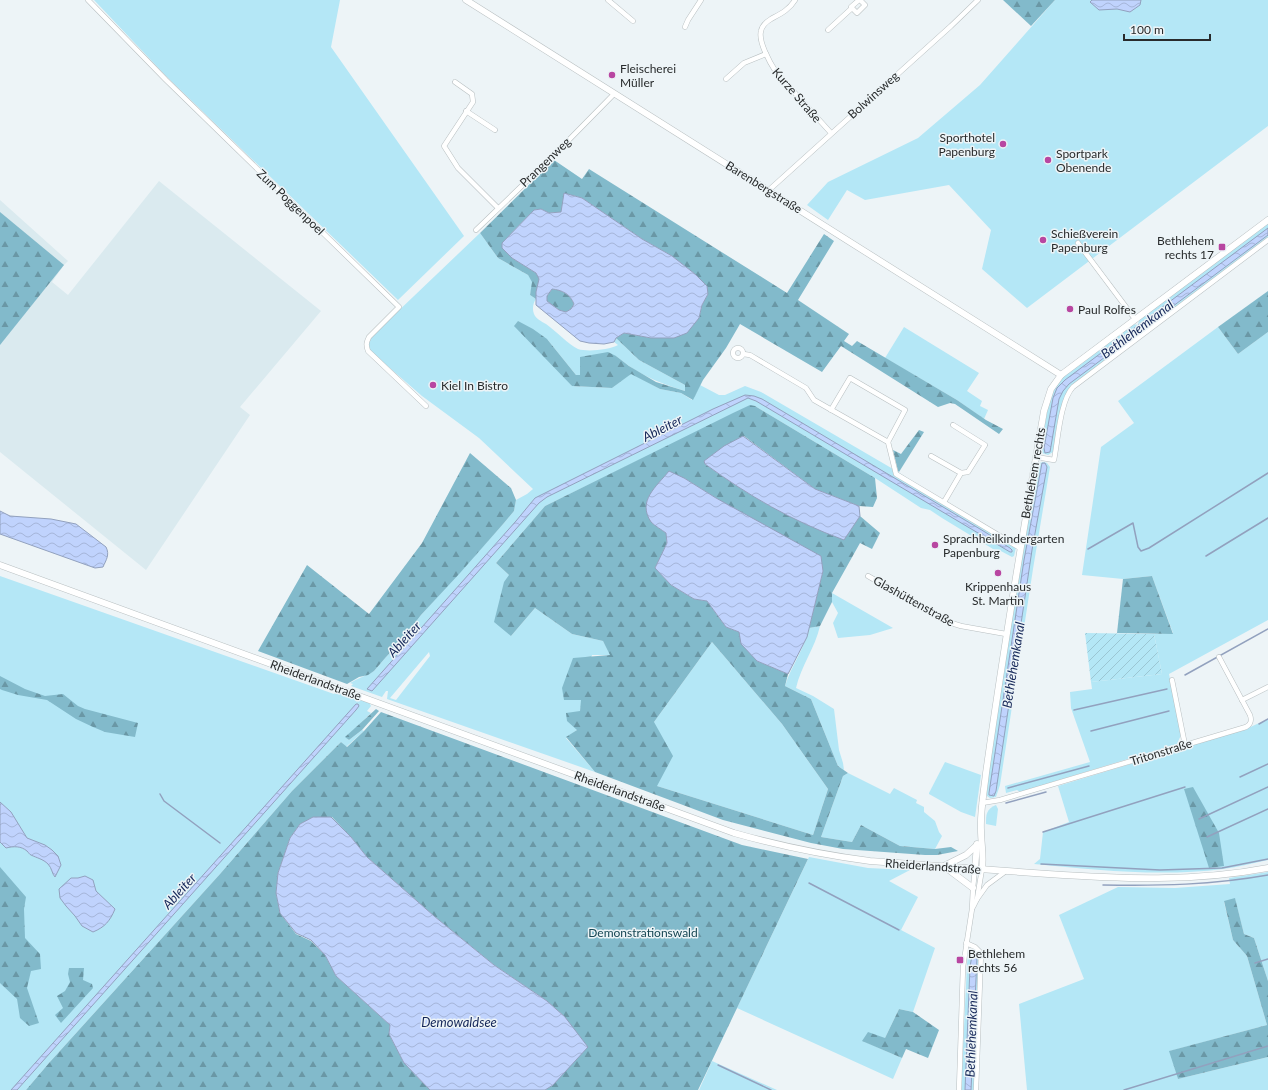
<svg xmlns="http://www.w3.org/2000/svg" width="1268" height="1090" viewBox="0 0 1268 1090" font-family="Lato,sans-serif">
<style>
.built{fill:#daeaef}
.green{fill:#b4e7f6;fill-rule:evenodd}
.forest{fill:url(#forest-firs);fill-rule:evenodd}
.garden{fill:url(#garden-furrows)}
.water{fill:url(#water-waves);stroke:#92a1be;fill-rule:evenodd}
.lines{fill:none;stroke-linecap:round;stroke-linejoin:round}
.stream{stroke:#92a1be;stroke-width:1.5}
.street-casing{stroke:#b8bfc1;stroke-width:5.5}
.secondary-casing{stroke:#b8bfc1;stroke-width:7}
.street{stroke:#fff;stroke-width:4.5}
.secondary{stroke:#fff;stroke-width:6}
.poi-dot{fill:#b846a1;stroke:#edf4f7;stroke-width:1.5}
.labels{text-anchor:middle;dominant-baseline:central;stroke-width:3;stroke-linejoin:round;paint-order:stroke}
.poi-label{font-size:12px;fill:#282b2c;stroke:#edf4f7;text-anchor:start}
.street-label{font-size:12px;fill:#282b2c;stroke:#edf4f7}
.park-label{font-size:12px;fill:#154653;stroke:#edf4f7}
.water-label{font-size:13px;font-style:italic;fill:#142658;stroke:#edf4f7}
</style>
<defs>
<pattern id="forest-firs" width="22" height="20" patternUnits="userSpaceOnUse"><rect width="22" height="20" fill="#82bacb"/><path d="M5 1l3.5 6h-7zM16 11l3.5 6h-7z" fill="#6a97a5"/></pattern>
<pattern id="garden-furrows" width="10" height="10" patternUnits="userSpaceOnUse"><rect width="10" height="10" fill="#b4e7f6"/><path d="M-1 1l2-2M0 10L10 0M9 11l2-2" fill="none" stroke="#9bc6d3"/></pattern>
<pattern id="water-waves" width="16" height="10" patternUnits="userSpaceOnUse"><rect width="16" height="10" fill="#c0d3fd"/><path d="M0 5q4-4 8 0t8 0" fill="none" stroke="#a5b5d9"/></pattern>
</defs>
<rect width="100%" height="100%" fill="#edf4f7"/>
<!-- built -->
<polygon class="built" points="159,181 321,311 240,407 250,415 146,570 0,452 0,200 68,261 64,265 52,282 68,295"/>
<!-- green -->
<g class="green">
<polygon points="94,0 340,0 331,47 464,236 398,300 166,76"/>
<polygon points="1055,0 1268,0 1268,126 1027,308 982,269 991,230 949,185 865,200 847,190 828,220 807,205 828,182 918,138 980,85"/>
<path d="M 1268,223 L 1268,237 L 1145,330 L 1143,328 L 1142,329 L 1143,332 L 1072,385 C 1057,404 1061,429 1053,452 L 1048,455 L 1042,453 L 1041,445 L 1048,407 L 1053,390 L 1057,385 L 1064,376 L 1133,324 L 1138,325 L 1139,320 Z"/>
<path d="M 480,233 L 498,258 L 528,275 L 533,282 L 530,295 L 536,299 C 533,303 532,309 534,314 C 536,319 541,321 546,324 C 555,330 569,345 578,349 C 587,352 609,350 618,345 L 614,342 L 616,338 L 639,360 L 685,385 L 685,391 C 657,382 639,375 616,356 L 580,375 L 576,375 L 547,339 L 572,386 L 612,388 L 631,373 L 660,389 L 681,393 L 692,400 L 700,385 L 719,395 L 725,395 L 745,386 L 761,392 L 893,469 L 1016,547 L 1014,556 L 1012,557 L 999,550 L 993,549 L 942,518 L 930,510 L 921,508 L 875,478 L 755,406 L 750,406 L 545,506 L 496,563 L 509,575 L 511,636 L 535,608 L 572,634 L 603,641 L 611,655 L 592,655 L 582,700 L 577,730 L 566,738 L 595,772 L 387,699 L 388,691 L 386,691 L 382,697 L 351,686 L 353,684 L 350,683 C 358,678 366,676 374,671 L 411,628 L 421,615 L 504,523 L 514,511 L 516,500 L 527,494 L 533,489 L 479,438 L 422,396 L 369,350 L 367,346 L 370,338 ZM 429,652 L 430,656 L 396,700 L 390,698 Z"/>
<polygon points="904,327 979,373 967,391 982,401 980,406 988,410 984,419 957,400 885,358"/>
<polygon points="1218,327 1238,354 1268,332 1268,620 1169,674 1181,735 1177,744 1020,792 1017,790 1006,793 1005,786 1090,762 1071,708 1070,692 1092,689 1091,682 1162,674 1154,634 1173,633 1152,576 1123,579 1082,575 1101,447 1134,423 1118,401"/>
<polygon points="1044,462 1047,463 1050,467 1033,569 1000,785 996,797 990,798 987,796 986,793 989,771 1011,619 1037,465 1039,463"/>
<polygon points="0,576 334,694 336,690 369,702 371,706 367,711 371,713 346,737 349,740 362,730 364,731 346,747 341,742 292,791 220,874 49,1063 26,1090 0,1090"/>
<polygon points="832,593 893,628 870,635 838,638 833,623 838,613 832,602"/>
<path d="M 820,626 C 815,648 801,666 796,688 L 813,696 L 834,709 L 839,750 L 843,763 L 844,770 L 838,766 L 811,699 L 785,686 C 791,666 805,648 809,628 Z"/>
<polygon points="712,642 782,724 828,789 813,835 657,786 654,722"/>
<path d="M 1268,719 L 1268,860 C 1253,863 1238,867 1223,869 C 1160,877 1096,870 1034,864 L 1040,859 L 1043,832 L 1069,822 L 1058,786 L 1246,729 Z"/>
<polygon points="945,762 981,775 975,817 961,812 929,794 929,793"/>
<polygon points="848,773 890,794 894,788 917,800 916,803 924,807 924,812 935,821 939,832 942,836 935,849 900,846 861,825 852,842 821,837 843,776"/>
<path d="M 996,805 L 998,809 L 996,826 L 986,824 C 986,815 986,809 996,805 Z"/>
<polygon points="809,857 868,868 910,870 889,881 918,897 901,930 935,948 913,1012 899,1009 885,1038 863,1041 902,1058 893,1079 737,1008"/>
<polygon points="1268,872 1268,981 1254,938 1244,934 1235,899 1224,902 1233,940 1247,956 1267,1025 1170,1051 1178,1079 1268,1057 1268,1090 1027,1090 1019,1004 1084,979 1059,915 1118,887 1175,888 1230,884 1229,878"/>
<polygon points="973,950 977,952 979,955 975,1090 961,1090 967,964 968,954"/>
<polygon points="712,1061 777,1090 699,1090"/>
</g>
<!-- forest -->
<g class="forest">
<polygon points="1003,0 1055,0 1031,26"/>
<polygon points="554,160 582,179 589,169 787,293 824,234 834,241 798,300 849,334 844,341 852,346 857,341 957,400 986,420 1003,429 999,434 955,404 950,403 938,407 841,346 822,372 740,324 726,348 703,380 693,400 681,393 660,389 631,374 612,388 572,386 514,326 518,321 533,329 547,339 576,375 580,375 580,357 608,352 616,356 629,366 656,382 685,391 685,385 639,360 616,338 624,333 651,338 674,338 699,318 702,305 708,294 695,274 672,256 642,239 582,198 572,195 561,212 549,213 541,209 534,210 502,243 512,258 536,273 540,279 536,292 536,299 530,295 532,282 528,275 498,258 480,233"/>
<polygon points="0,212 64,265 0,345"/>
<path d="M 552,289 C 562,290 570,294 574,304 L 571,309 L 566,312 L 559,310 L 547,301 L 547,296 Z"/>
<polygon points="1268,291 1268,332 1238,354 1218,327"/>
<path d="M 750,405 L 755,406 L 875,478 L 877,498 L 873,507 L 859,506 L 815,489 L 744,436 L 705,464 C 749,496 793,521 844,539 L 860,516 L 880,533 L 872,549 L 860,543 L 832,593 L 832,602 L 820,626 L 809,628 L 823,571 L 716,498 L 684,478 L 652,523 L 666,533 L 667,543 L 655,568 L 671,585 L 694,599 L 707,601 L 726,627 L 739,632 L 757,661 L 788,674 L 785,686 L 811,699 L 838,766 L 848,773 L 843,776 L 821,837 L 852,842 L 861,825 L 900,846 L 935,849 L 951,847 L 958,851 L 937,855 L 925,855 L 843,849 L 811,843 L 723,820 L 595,772 L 566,737 L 577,730 L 567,721 L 566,713 L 580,711 L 581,700 L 564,700 L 562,688 L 573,658 L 610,655 L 603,641 L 572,634 L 535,608 L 511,636 L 494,622 L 504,582 L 509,575 L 496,563 L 545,506 L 733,413 ZM 712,642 L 782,724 L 828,789 L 813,835 L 657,786 L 673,756 L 654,722 Z"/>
<polygon points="919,430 924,432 899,472 898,471 893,450 901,454"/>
<polygon points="470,453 511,488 516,500 514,511 504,523 460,573 421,615 411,628 374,671 368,675 359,677 347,684 258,651 307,565 369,614 422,543"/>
<polygon points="1152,576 1173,634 1117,633 1123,579"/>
<polygon points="0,676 25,689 45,696 63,694 78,706 85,709 138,723 135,737 105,732 93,727 76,719 47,700 18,695 2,690 0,689"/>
<polygon points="376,709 379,711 362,730 349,740 345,737"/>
<polygon points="381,712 742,845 808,859 698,1090 545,1090 553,1085 565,1017 547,1001 494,965 434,916 367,857 351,837 332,817 314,817 300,824 290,838 278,873 276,893 280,913 296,934 311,941 325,955 336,976 390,1025 389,1034 404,1063 430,1090 26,1090 49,1063 220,874 292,791 341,742 347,747 364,731"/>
<polygon points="1193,787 1219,833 1224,866 1209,868 1184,789"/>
<polygon points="0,867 26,897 24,909 25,938 40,954 41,969 31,971 27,988 39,1023 29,1026 20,1018 17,999 0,983"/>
<polygon points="1235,898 1244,934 1254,938 1268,981 1268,1057 1178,1079 1169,1051 1267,1025 1247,956 1233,940 1224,901"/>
<polygon points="69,968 84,968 83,980 92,984 93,988 61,1023 55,1015 63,1008 57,996 65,991 70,982 68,974"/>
<polygon points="899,1009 913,1012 939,1030 928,1058 906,1049 902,1058 862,1041 868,1032 885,1038"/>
</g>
<!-- garden -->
<polygon class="garden" points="1085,633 1154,634 1162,674 1091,682"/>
<!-- water -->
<g class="water">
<polygon points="1092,0 1141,0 1140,5 1130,12 1117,9 1099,10 1090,2"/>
<path d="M 564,193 L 582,198 L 642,239 L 672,256 L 695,274 L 707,286 L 708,294 L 702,305 L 699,318 L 687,333 L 674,338 L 651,338 L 624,333 L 616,338 L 614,342 L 604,344 L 589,343 L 580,341 L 536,305 L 536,292 L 539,279 L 536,273 L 512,258 L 502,248 L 502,243 L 534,210 L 541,209 L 549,213 L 561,212 ZM 552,289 C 562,290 570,294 574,304 L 571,309 L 566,312 L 559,310 L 547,301 L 547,296 Z"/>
<polygon points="1268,228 1268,235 1069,384 1063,391 1059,399 1050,452 1045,453 1044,448 1053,398 1057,388 1065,380"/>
<polygon points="745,395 754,396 762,399 985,532 1010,548 1012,550 1012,552 1010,552 756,401 748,398 547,497 539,503 372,691 367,689 516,521 535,498 713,409"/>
<path d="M 743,436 L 815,489 L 859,506 L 860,516 L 844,540 C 792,521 749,496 705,464 L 704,461 L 724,446 Z"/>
<polygon points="1042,463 1045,463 1047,467 1032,550 996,791 994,796 989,795 989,793 1024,560"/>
<path d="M 669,471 L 684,478 L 716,498 L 821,556 L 823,571 L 807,637 L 788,674 L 757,661 L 741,644 L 739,632 L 726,627 L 707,601 L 694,599 L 671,585 L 655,568 L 667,543 L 666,533 C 662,530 655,526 651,522 C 637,501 656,487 669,471 Z"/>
<path d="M 0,511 L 10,516 L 51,519 L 76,524 L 106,547 C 110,555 106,560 103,567 L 95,568 L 0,534 Z"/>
<polygon points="356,704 358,704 359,706 356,710 17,1090 11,1090"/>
<path d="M 0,802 L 11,812 L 27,838 L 45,845 L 52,850 L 58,856 L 61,865 L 55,877 C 52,874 52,868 48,864 C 43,859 37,858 31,855 C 29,854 29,853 27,851 C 21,846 14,846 6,848 L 0,842 Z"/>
<polygon points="313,817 331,817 351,837 367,857 434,916 494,965 547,1001 565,1017 588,1047 553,1085 545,1090 430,1090 404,1063 389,1034 390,1025 336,976 325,955 311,940 296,933 280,913 276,893 278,873 290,838 300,824"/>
<path d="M 85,876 L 93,880 L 96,891 L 115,909 C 110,921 105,927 93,932 L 82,926 L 75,916 L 66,906 L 60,898 L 59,889 L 71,878 L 78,878 Z"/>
<polygon points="974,954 976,955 977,957 971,1090 965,1090 970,967 972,955"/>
</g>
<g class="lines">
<!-- stream -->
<g class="stream">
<polyline points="1088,549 1133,523 1138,547 1141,551 1149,548 1268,473"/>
<polyline points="1206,556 1268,518"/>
<polyline points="1185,675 1268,629"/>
<polyline points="1074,710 1167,689"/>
<polyline points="1259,724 1268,719"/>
<polyline points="1091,731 1169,711"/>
<polyline points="1240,777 1268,764"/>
<polyline points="1008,788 1089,766"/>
<polyline points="160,794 164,801 220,843"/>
<polyline points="1006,803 1046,792"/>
<polyline points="1199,819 1268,787"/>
<polyline points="1043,832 1185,787"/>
<polyline points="1207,837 1268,809"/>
<polyline points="1041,864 1160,870 1222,868 1268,859"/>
<polyline points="809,883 899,930"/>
<path d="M 1103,885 C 1160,886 1212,885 1268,875"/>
<polyline points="1255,963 1268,959"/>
<polyline points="718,1065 771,1090"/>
<polyline points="1124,1090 1268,1046"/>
</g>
<!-- street casing -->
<g class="street-casing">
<g id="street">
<path d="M 88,0 L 166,80 L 399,307 L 369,337 C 366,343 366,345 368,351 L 426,406"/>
<polyline points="608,0 633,21"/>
<path d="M 795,0 C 789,10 780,14 771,19 C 766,22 762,26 761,31 C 758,41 770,63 776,72 L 831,133"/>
<polyline points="859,0 851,7 857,13 865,5 860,0"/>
<polyline points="685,27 688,20 701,0"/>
<polyline points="828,30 852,8"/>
<polyline points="726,79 744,63 766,54"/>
<polyline points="455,82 472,94 473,102 444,146 458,168 498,208"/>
<polyline points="466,111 495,130"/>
<polyline points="769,190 951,26 978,0"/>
<polyline points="476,230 557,152 614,94"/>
<polyline points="1078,243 1135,319"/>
<circle cx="738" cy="353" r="5"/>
<polyline points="743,354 750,355 806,388 814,400 888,442 896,474 1020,548"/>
<polyline points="831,410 850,378 905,410 888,442"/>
<polyline points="953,425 985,445 968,472 961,473"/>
<polyline points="931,456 961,473 944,502"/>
<path d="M 1036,457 L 1054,460 C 1058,440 1060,401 1073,387 L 1268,240"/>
<polyline points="868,576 948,622 961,626 1006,634"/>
<polyline points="1172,680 1185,745"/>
<polyline points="1242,700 1268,687"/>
<path d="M 982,803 L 1000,800 L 1246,727 C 1251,724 1252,721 1250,715 L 1219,657"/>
<polyline points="977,899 987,885 1006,871"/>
<polyline points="973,907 977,899 982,869"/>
<polyline points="966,943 975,947 981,953 976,1090"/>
<polyline points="959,1090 963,967 972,909 973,888 975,869"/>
</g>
</g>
<!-- secondary casing -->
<g class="secondary-casing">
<g id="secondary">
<polyline points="466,0 1061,375"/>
<path d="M 0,565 L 734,833 C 780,846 823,855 870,861 C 929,865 989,870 1048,874 C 1122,879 1195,882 1268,868"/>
<polyline points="944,866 966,855 977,845"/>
<polyline points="945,867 973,888"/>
<polyline points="975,869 977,844"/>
<path d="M 982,869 C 984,856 981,844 981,830 C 980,811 984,792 986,773 C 1003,652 1023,532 1044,411 L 1051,389 L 1061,375 L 1268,220"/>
</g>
</g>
<!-- street -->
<use href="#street" class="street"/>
<!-- secondary -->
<use href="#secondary" class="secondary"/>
</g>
<!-- markers -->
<g class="poi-dot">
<circle cx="612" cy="75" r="4"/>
<circle cx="1003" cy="144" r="4"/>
<circle cx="1048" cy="160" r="4"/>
<circle cx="1043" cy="240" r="4"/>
<rect x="1218" y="243" width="8" height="8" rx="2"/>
<circle cx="1070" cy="309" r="4"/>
<circle cx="433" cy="385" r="4"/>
<circle cx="935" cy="545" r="4"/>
<circle cx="998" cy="573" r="4"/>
<rect x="956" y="956" width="8" height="8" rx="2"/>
</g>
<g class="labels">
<!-- poi labels -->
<g class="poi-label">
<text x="620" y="68">Fleischerei<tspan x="620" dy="14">Müller</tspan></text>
<text x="995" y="137" text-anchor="end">Sporthotel<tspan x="995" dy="14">Papenburg</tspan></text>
<text x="1056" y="153">Sportpark<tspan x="1056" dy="14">Obenende</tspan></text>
<text x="1051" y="233">Schießverein<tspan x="1051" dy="14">Papenburg</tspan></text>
<text x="1214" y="240" text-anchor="end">Bethlehem<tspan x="1214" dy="14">rechts 17</tspan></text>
<text x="1078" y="309">Paul Rolfes</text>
<text x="441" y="385">Kiel In Bistro</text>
<text x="943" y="538">Sprachheilkindergarten<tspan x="943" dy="14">Papenburg</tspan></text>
<text x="998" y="586" text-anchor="middle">Krippenhaus<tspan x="998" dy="14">St. Martin</tspan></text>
<text x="968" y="953">Bethlehem<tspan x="968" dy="14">rechts 56</tspan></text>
</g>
<!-- street labels -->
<g class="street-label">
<text transform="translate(797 95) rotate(49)">Kurze Straße</text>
<text transform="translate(873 95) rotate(-42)">Bolwinsweg</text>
<text transform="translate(545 162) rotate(-44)">Prangenweg</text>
<text transform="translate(764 187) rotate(32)">Barenbergstraße</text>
<text transform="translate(291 202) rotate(44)">Zum Poggenpoel</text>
<text transform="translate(1033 473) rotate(-80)">Bethlehem rechts</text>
<text transform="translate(914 601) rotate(29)">Glashüttenstraße</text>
<text transform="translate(316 680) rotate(20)">Rheiderlandstraße</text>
<text transform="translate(1161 752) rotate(-17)">Tritonstraße</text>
<text transform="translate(620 791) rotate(20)">Rheiderlandstraße</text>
<text transform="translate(933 866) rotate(4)">Rheiderlandstraße</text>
</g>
<!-- park labels -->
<g class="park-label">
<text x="643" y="932">Demonstrationswald</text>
</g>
<!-- water labels -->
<g class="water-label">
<text transform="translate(1137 329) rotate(-37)">Bethlehemkanal</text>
<text transform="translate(662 428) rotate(-27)">Ableiter</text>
<text transform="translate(404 639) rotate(-48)">Ableiter</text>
<text transform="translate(1013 665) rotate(-81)">Bethlehemkanal</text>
<text transform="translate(179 891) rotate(-48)">Ableiter</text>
<text x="459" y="1022">Demowaldsee</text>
<text transform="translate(971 1034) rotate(-88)">Bethlehemkanal</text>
</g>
</g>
<!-- scale -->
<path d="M1124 34v6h86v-6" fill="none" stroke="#282b2c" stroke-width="2"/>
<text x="1130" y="34" font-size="12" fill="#282b2c" stroke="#edf4f7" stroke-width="3" paint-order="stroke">100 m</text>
</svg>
